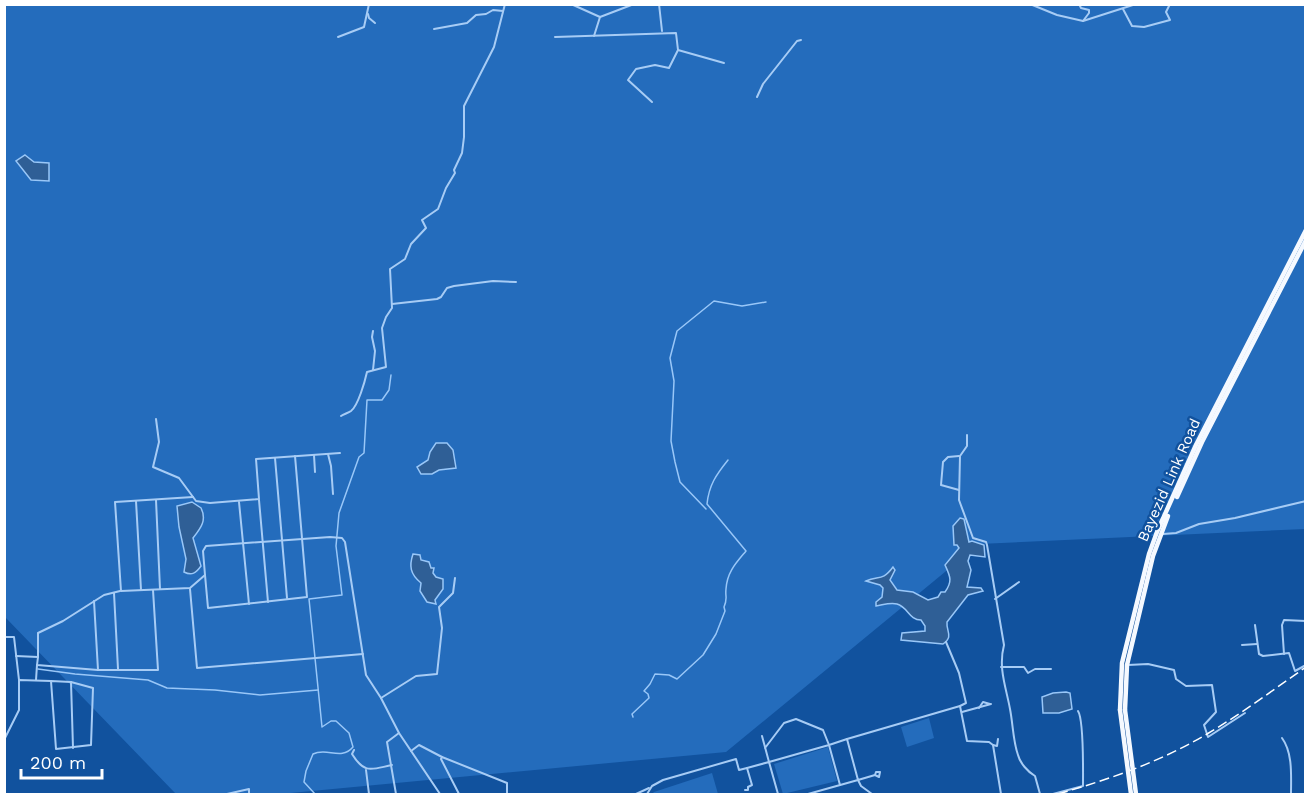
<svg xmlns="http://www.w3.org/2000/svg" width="1310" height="799" viewBox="0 0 1310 799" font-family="'Work Sans',sans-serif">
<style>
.green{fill:#246cbc}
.water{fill:#2f5f96;stroke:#99c7f8;stroke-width:1.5}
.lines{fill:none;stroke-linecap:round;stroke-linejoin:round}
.stream{stroke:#99c7f8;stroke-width:1.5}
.minor{stroke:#a7ccf5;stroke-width:2}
.primary{stroke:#f5f9ff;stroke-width:4.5}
.rail{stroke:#fff;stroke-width:1.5;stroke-dasharray:10 4.5;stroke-linecap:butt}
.primary-bridge{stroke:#f5f9ff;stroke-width:4.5}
.labels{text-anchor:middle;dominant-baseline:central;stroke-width:5;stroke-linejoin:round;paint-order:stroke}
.street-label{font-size:15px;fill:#fff;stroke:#11529e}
</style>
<rect width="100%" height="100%" fill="#11529e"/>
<!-- green -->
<g class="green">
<polygon points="5,5 1305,5 1305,529 979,544 726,752 280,794 176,794 5,617"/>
<polygon points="929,718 934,738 907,747 901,727"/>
<polygon points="828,747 837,781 783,794 774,764"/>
<polygon points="712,773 718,794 652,794 654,792"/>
</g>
<!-- water -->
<g class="water">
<polygon points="25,155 34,162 49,163 49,181 31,180 16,161"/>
<polygon points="436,443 447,443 453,450 456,468 439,470 432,474 421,474 417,467 428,460 430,452"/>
<path d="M 192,502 L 201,508 C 207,520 201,528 193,538 L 201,566 C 196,573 192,576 184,572 L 186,559 L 179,527 L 177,506 Z"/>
<path d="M 960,518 L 964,519 L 969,542 L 972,541 L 984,545 L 985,557 L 970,555 L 968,561 L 971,570 L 967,587 L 981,588 L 983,591 L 968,595 L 947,622 C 946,632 954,636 943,644 L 901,640 L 902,633 L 925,631 L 925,626 L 921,620 C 909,620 908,607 897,604 C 890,602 883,605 876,606 L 876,602 L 882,597 L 883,588 L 880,585 L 866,581 C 878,575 882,582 893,567 L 895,570 L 890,580 L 897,590 L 913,592 L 928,600 L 938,597 L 941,592 L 945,592 C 953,581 950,576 945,565 L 959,548 L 957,545 L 954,545 L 953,526 Z"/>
<path d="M 413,554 L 420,555 L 421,560 L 429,562 L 431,568 L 434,568 L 433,573 L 436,577 L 443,579 L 443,589 L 435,600 L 436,604 L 427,602 L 420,591 L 421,583 C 410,574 409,566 413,554 Z"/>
<polygon points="1066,692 1070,693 1072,709 1059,713 1043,713 1042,697 1053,693"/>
</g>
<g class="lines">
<!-- stream -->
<g class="stream">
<polyline points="706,509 680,482 675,462 671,441 674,381 670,358 677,331 714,301 742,306 766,302"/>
<polyline points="38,669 75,674 148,680 167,688 215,690 260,695 318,690"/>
<path d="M 633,717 L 632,714 L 649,698 L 648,694 L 644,691 L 650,684 L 655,674 L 669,675 L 677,679 L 703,655 L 716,634 L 725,611 L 724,607 C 728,598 725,597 726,589 C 727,572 736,563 746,551 L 707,504 C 709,485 716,475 728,460"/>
<path d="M 315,794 L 304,782 L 306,771 L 313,754 C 327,747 341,761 353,747 L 349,733 L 336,721 L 331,721 L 322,727 L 309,599 L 342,595 L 336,546 L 339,513 L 359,457 L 364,453 L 367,400 L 382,400 L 389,390 L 391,375"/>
</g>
<!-- minor -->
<g class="minor">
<polyline points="571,4 600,17 634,4"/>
<polyline points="659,4 662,31"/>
<polyline points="709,4 725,4"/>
<polyline points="1030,4 1057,15 1083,21 1136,4"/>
<polyline points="1079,4 1081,8 1089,10 1089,13 1083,21"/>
<polyline points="1123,9 1132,26 1144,27 1170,20 1166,12 1170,4"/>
<polyline points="368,14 369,18 375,23"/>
<polyline points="434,29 467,23 476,15 486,14 493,10 503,11"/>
<polyline points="594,36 600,17"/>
<polyline points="338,37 364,27 369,4"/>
<polyline points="555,37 676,33 678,50 724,63"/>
<polyline points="757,97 763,84 797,41 801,40"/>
<polyline points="652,102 628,80 636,69 655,65 669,68 678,50"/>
<polyline points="392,304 437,299 441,297 447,288 454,286 493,281 516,282"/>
<polyline points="373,370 375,351 372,337 373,331"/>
<path d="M 341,416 C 344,414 348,413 351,411 C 358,406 365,381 367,372 L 386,367 L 382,328 L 386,317 L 392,308 L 390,269 L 405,259 L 411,244 L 426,228 L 422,220 L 438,209 L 446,188 L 455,173 L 454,170 L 462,153 L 464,137 L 464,106 L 494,47 L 505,4"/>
<polyline points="156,419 159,442 153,467 179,478 196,501 210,503 259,499 256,459 340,453"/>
<path d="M 967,435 L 967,446 L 960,456 L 959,500 L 973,538 L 986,542 L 987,545 L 1004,645 C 998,668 1006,687 1010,709 C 1013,724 1013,741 1018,755 C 1020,763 1028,772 1035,776 L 1040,794"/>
<polyline points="328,454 331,466 333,494"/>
<polyline points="314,455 315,472"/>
<polyline points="275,458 287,598"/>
<polyline points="959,490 941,485 943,462 948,457 959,456"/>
<polyline points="193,497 115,502 121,591 190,588 205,575 203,551 206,546 330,537 342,538 345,542 366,675 381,698 399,733 440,794"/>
<polyline points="156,500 160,589"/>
<polyline points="259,500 268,602"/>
<polyline points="136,501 141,590"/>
<polyline points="239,502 249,604"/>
<polyline points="1163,534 1176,533 1199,524 1235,518 1306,501"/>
<polyline points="205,575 208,608 307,597 295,456"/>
<polyline points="190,589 197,668 363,654"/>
<polyline points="114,593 118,669"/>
<polyline points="995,599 1019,582"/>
<polyline points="94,601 98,670"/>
<polyline points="1255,625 1259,654 1263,656 1289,653 1295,671 1306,665"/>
<polyline points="4,637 14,637 19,680"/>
<polyline points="946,642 959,673 966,703 960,706"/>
<polyline points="1242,645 1257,644"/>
<polyline points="1284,654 1282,625 1284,620 1306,621"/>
<polyline points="16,656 38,657 37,665 98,670 158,670 153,590"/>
<polyline points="38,657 38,633 63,621 104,595 120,591"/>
<polyline points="1128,665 1148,664 1174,670 1176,679 1186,686 1212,685 1216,712 1204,725 1208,737 1245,713"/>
<polyline points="1001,667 1024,667 1028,673 1035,669 1051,669"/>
<polyline points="36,680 37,665"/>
<polyline points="71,682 73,748"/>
<polyline points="381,698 416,676 437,674 442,628 439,607 453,593 455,578"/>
<polyline points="979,708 983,702 990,704"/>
<polyline points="962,712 991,704"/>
<polyline points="762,736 769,762 829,745 823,730 796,719 784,723 765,748"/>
<path d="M 1282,738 C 1293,753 1291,776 1291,794"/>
<polyline points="847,739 960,706 967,741 989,742 993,745 1001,794"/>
<polyline points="4,740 19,710 19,680 51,681 56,749 91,745 93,688 71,682 51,681"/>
<polyline points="993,745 997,746 998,739"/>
<path d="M 354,750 L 352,754 C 365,775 372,769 392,765"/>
<polyline points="411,751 419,745 442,757 441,759 459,794"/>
<polyline points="442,757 507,783 507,794"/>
<polyline points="747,768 769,762 778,794"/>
<polyline points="366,770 369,794"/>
<polyline points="840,785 829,745 847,739 858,780 875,775 879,777 880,772 876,772 875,775"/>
<polyline points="227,794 249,789 249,794"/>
<polyline points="396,794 387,742 399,733"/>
<polyline points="636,794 649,788"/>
<polyline points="647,794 652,786 663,780 736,759 739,770 747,768 752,785 748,787 748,790 745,790"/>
<polyline points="808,794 858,780 861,786 872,794"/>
<path d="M 1053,794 L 1083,786 C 1083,771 1084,720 1078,711"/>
</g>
<!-- primary -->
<g class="primary">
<polyline points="1177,497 1202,442 1306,240"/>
<polyline points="1120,710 1122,663 1149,554 1157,532 1196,445 1306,230"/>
<polyline points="1125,710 1127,665 1153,556 1168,516"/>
</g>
<!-- rail -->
<path class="rail" d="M 1058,794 C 1110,779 1160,762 1207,734 C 1241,714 1273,690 1306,667"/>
<!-- primary-bridge -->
<g class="primary-bridge">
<polyline points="1120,710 1131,794"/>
<polyline points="1125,710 1136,794"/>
</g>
</g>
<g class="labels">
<!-- street labels -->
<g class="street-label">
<text transform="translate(1169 480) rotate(-66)">Bayezid Link Road</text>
</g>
</g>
<!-- border -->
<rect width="1310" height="799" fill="none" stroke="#ffffff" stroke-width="12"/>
<!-- scale -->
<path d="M21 769v9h81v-9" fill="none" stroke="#ffffff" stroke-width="3"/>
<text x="30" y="769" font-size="18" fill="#ffffff" stroke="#11529e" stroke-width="4.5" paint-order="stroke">200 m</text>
</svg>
